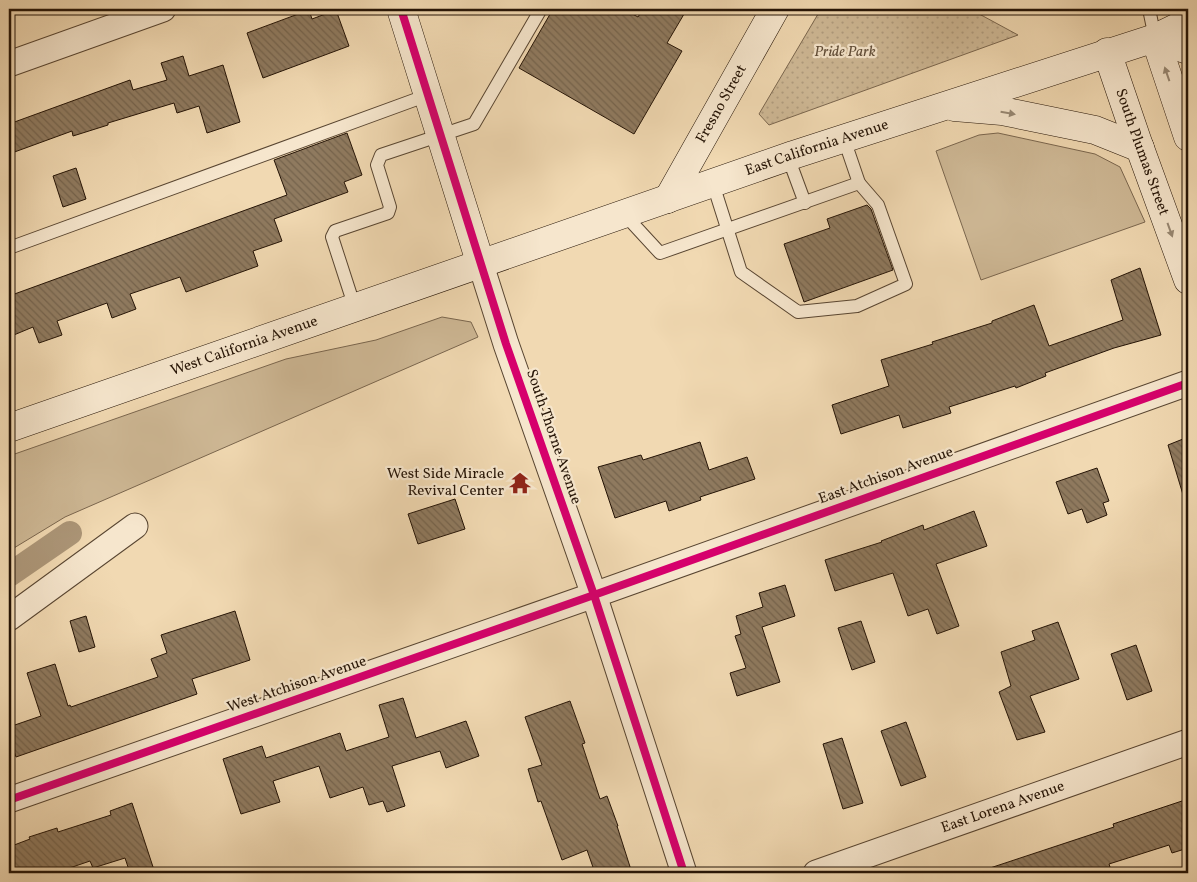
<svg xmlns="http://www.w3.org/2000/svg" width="1197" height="882" viewBox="0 0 1197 882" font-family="Vollkorn,serif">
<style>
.grass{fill:#ceb895;stroke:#7a664e}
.park{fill:url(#park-dots);stroke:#7a664e}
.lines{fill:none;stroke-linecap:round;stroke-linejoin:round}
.canal{stroke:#ac9678;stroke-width:24}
.building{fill:url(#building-back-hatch);stroke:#251406}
.lane-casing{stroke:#584531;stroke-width:14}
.street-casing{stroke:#584531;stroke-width:27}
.secondary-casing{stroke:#251406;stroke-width:29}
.lane{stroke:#f6e6cd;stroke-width:12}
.street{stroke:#f6e6cd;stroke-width:25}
.secondary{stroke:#f6e6cd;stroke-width:28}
.cycleway-casing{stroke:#f6e6cd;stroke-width:11}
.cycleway{stroke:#d6006c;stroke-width:8}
.oneway{fill:#988873}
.labels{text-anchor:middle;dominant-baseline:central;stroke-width:4.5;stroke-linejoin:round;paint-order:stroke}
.park-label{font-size:15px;font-style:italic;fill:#604d38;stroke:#f6e6cd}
.street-label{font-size:15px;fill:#251406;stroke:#f6e6cd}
.poi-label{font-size:15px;fill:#251406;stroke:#f6e6cd;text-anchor:end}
</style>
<defs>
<pattern id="park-dots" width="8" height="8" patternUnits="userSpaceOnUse" patternTransform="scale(1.25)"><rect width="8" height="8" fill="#ceb895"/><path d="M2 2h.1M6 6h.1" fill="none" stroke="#b19d7f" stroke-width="1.8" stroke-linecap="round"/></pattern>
<pattern id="building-back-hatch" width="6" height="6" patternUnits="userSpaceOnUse" patternTransform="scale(1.25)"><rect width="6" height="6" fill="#8f7a5f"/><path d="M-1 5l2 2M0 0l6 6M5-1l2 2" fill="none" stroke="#75634c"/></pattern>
</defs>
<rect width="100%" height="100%" fill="#f1d9b2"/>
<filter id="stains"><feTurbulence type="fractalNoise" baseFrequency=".004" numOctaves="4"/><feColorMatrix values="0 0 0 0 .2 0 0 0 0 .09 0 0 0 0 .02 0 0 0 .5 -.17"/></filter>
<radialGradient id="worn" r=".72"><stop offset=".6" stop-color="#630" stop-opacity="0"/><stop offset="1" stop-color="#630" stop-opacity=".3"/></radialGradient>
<!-- grass -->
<g class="grass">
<polygon points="998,133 1095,154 1120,167 1145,222 981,280 936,151 979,135"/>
<polygon points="442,317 471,322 478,337 65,517 9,551 9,456 286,359 376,340"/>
</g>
<!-- park -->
<polygon class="park" points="821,9 970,9 1018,35 769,125 759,114"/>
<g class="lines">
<!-- canal -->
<polyline class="canal" points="9,575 70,533"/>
</g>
<!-- building -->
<g class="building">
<polygon points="553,9 623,9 638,17 643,9 687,9 667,43 682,51 634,134 519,68"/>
<polygon points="309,10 312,19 336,10 349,46 263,78 247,33"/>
<polygon points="183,56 189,76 223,65 240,122 207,133 199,106 177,113 174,103 108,123 108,125 73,136 72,131 9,154 9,124 130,80 133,90 167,80 161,63"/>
<polygon points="347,133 362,175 344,182 348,192 274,219 282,241 253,251 258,266 186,292 180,277 130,294 136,309 112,318 107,303 57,321 62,335 39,343 33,327 9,337 9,296 287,195 274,160"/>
<polygon points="76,168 86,199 63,207 53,176"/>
<polygon points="867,205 871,209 893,270 804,302 784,244 830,228 827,219"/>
<polygon points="1140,268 1161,335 1114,348 1045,373 1046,376 1016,388 1015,386 949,407 951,413 903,428 899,415 841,434 832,405 889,386 881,360 933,344 932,342 992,323 992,321 1034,305 1049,346 1123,320 1111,280"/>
<polygon points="1188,437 1188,497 1184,498 1168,445"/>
<polygon points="700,442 709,470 747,457 755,479 700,497 701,500 669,511 666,501 615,518 598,467 641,455 643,460"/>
<polygon points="1097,468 1109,501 1103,503 1107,515 1087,523 1082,509 1068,514 1056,482"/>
<polygon points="455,499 465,529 418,544 408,514"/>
<polygon points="974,511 987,546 936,564 959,626 937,634 928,609 908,616 893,573 835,591 825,560 882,542 881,541 923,525 924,530"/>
<polygon points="785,585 795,616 762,627 780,682 737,696 730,673 746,668 735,636 741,634 736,616 763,607 759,593"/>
<polygon points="235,611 250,660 192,679 197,694 16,757 9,735 9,727 41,716 27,673 55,664 68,706 70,705 71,707 158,677 151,659 167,653 161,635"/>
<polygon points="86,616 95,647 79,652 70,621"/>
<polygon points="861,621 875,662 852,670 838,628"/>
<polygon points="1058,622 1079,679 1030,696 1045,732 1017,740 999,692 1011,686 1001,652 1035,640 1032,631"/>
<polygon points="1136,645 1152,691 1127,700 1111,654"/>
<polygon points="403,698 416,738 466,721 479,756 446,768 440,751 392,766 405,806 387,812 383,801 369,805 363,787 330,798 319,766 273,781 280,802 241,814 223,759 262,746 266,758 340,733 346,751 389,737 379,705"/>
<polygon points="570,701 585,743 582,744 600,799 607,796 618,826 617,826 632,873 595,873 587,850 562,860 541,801 538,802 528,769 542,765 525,717"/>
<polygon points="906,722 926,777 901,786 881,731"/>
<polygon points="842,738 863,803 843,809 823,744"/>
<polygon points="1188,799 1188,848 1172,853 1169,845 1109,864 1112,873 985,873 984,870 1114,827 1113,824"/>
<polygon points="132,803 155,873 130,873 125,858 93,868 90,861 55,873 9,873 9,847 30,839 29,837 57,828 58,832 111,815 110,811"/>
</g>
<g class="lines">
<!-- lane casing -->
<g class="lane-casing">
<g id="lane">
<polyline points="1149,9 1155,38"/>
<polyline points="788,157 805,203"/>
<polyline points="713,184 741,272 798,312 857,306 906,284 878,205 859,183"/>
<polyline points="624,214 660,253 859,183 844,139"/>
<polyline points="9,248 428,95"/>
<polyline points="355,308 332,237 335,231 388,213 390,207 377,165 381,155 474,124 541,9"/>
</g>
</g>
<!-- street casing -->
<g class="street-casing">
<g id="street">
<polyline points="9,64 163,9"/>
<polyline points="481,265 506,344 594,595 684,873"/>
<polyline points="9,618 135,526"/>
<polyline points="9,800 594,595 1188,383"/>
<path id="s1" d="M 816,873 L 1188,742"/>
</g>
</g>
<!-- secondary casing -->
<g class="secondary-casing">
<g id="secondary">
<polyline points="401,9 481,265"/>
<polyline points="1155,38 1188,137"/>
<polyline points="1155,38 1188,50"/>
<path id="s2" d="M 1107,52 L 1137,140 L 1188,280"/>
<polyline points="954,107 1002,111 1095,130 1140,148"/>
<path id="s3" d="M 668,199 L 775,9"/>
<path id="s4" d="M 9,428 L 793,155 L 1155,38 L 1188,22"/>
</g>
</g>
<!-- lane -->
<use href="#lane" class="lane"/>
<!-- street -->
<use href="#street" class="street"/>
<!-- secondary -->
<use href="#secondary" class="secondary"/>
<!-- cycleway casing -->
<g class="cycleway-casing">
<g id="cycleway">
<polyline points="401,9 506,344 594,595 684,873"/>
<polyline points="9,800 594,595 1188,383"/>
</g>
</g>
<!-- cycleway -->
<use href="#cycleway" class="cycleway"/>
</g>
<!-- one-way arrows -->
<defs><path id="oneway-solid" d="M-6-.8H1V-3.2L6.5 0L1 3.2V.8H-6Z" transform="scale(1.25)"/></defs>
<g class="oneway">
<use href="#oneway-solid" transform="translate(1167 74) rotate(-109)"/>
<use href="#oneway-solid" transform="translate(1008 113) rotate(10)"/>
<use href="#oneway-solid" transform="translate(1170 230) rotate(70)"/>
</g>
<!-- icons -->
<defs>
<g id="temple-bare" transform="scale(1.725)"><path d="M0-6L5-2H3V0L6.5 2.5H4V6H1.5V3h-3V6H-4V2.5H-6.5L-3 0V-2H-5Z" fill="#8f2418" stroke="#f6e6cd" stroke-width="2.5" paint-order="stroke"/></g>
</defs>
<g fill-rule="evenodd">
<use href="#temple-bare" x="520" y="483"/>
</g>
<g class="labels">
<!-- park labels -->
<g class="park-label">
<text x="845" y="52">Pride Park</text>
</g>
<!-- street labels -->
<g class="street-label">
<text stroke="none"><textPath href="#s3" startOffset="109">Fresno Street</textPath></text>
<text stroke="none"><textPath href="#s4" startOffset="855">East California Avenue</textPath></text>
<text stroke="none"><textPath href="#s2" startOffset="106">South Plumas Street</textPath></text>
<text stroke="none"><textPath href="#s4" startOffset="249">West California Avenue</textPath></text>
<text transform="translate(553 437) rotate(71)">South Thorne Avenue</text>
<text transform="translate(886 476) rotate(-20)">East Atchison Avenue</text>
<text transform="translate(297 685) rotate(-19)">West Atchison Avenue</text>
<text stroke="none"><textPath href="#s1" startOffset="198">East Lorena Avenue</textPath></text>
</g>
<!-- poi labels -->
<g class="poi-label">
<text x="504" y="474">West Side Miracle<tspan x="504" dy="17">Revival Center</tspan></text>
</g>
</g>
<!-- margin -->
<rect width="1197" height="882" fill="none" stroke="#f1d9b2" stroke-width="30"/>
<rect x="10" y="10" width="1177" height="862" fill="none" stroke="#251406" stroke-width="2.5"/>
<rect x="15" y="15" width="1167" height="852" fill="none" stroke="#251406"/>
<rect width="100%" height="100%" filter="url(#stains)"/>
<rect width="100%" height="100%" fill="url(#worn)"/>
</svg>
